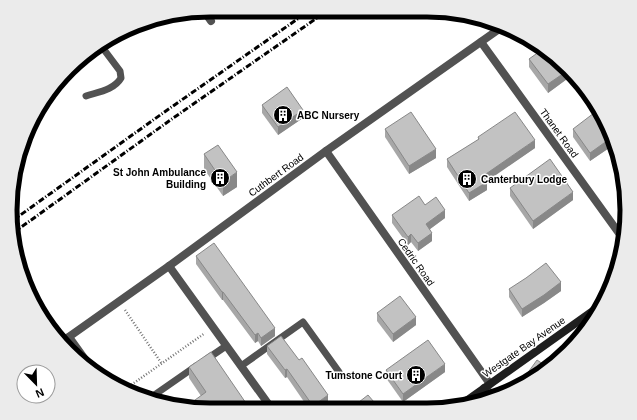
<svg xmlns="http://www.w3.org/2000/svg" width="637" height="420" viewBox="0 0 637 420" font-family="Helvetica,sans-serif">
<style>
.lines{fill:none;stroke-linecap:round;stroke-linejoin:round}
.path{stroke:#747474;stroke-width:2.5;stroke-dasharray:1 2;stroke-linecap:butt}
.lane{stroke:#525252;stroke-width:7}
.street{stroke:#525252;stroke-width:8}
.secondary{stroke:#1f1f1f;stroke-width:8}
.rail{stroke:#000;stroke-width:3;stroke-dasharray:6 2 1 2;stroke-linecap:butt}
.wall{fill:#a7a7a7}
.shaded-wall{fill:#888}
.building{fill:#c2c2c2;stroke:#888}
.labels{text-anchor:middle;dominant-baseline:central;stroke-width:3;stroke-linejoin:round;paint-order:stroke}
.poi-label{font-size:10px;font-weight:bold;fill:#000;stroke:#fff;text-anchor:start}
.street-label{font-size:10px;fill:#000;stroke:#fff}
.rim{fill:none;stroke:#000;stroke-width:5}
</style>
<rect width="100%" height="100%" fill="#fff"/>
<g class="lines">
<!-- path -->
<g class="path">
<polyline points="125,310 162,364"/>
<polyline points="124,390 205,333"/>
</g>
<!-- lane -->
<g class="lane">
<path d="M 86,96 C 98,92 114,90 121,78 L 120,71 L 99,43"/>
<polyline points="207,359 226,346"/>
<polyline points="241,366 303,322 339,372"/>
<polyline points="150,398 196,366"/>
</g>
<!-- street -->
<g class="street">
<polyline points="204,11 211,21"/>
<polyline points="481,42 621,236"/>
<polyline points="326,151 490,384"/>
<polyline points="169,266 272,409"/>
<polyline points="69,337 92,369"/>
<polyline points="63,341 169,266 326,151 502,27"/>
<polyline points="484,388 493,395"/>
</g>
<!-- secondary -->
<polyline class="secondary" points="462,404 597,308"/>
<!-- rail -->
<g class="rail">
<polyline points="12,221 163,113 309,11"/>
<polyline points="13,233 169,121 327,11"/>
</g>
</g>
<!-- wall -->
<g class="wall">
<polygon points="529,59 567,79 548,93 529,67"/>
<polygon points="262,105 303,118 278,135 262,113"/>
<polygon points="385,129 436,158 409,174 385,137"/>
<polygon points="573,129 612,142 612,146 590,161 573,137"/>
<polygon points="478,137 535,148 486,181 487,190 469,201 447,167 447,159 478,140"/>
<polygon points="204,154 237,187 223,196 204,169"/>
<polygon points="510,188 573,200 533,229 510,196"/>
<polygon points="425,205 445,218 430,229 432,241 418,251 411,242 408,245 392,223 392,215"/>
<polygon points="196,256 275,336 261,346 258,341 255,343 223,300 222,300 196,264"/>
<polygon points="509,289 561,291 544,303 522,317 509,297"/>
<polygon points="377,313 416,325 393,342 377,321"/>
<polygon points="267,346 328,403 320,409 309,409 287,377 285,378 267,354"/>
<polygon points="546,366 524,383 524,378"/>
<polygon points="189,367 250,409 201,396 189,378"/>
<polygon points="386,370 445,372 403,402 386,378"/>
</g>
<!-- shaded-wall -->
<g class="shaded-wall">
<polygon points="567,71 567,79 548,93 548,84"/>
<polygon points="303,110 303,118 278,135 278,127"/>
<polygon points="611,138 612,146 590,161 590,153"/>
<polygon points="535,140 535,148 483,184 483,176"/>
<polygon points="436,149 436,158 409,174 409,166"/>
<polygon points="237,172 237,187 223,196 223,182"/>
<polygon points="487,182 487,190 469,201 469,193"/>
<polygon points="573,192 573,200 533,229 533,221"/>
<polygon points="445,210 445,218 426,232 426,224"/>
<polygon points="432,233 432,241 418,251 418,243"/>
<polygon points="411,234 411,242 408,245 408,237"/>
<polygon points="561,282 561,291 544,303 522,317 522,309"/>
<rect x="222" y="292" width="1" height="8"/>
<polygon points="416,317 416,325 393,342 393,334"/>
<polygon points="275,328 275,336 261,346 261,338"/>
<polygon points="258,333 258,341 255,343 255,335"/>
<polygon points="445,364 445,372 403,402 403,394"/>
<polygon points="287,369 287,377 285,378 285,370"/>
<polygon points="328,395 328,403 320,409 313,409 313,406"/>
</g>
<!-- building -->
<g class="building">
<polygon points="543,49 559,60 567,71 548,84 529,59"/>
<polygon points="287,87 303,110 278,127 262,105"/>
<polygon points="411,112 436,149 409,166 385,129"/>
<polygon points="515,112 535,140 483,176 487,182 469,193 447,159 479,139 478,137"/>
<polygon points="594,113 610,135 611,138 590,153 573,129"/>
<polygon points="218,145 237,172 223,182 204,154"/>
<polygon points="550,159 573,192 533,221 510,188"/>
<polygon points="419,196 425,205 436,197 445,210 426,224 432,233 418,243 411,234 408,237 392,215"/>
<polygon points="214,243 275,328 261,338 258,333 255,335 223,292 222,292 196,256"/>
<polygon points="546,263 561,282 544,295 522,309 509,289 526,278"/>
<polygon points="400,296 416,317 393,334 377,313"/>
<polygon points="281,336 299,360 302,358 328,395 313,406 287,369 285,370 267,346"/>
<polygon points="428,340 445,364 403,394 386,370"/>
<polygon points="211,352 250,409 184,408 206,392 189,367"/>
<polygon points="537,360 546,366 527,380 524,378"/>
<polygon points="368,395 380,409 350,409"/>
</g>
<!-- icons -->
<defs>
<g id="building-disc" transform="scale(1)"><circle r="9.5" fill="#000" stroke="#fff"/><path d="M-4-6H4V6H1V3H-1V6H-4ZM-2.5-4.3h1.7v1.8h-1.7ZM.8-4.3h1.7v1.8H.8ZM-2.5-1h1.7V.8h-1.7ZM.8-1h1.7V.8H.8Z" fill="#fff"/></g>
</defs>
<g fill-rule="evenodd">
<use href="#building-disc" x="283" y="115"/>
<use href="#building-disc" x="220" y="178"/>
<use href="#building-disc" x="467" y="179"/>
<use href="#building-disc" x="416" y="375"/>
</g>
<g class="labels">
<!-- poi labels -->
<g class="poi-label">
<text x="297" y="115">ABC Nursery</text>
<text x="206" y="172" text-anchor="end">St John Ambulance<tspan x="206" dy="12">Building</tspan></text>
<text x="481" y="179">Canterbury Lodge</text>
<text x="402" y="375" text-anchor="end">Tumstone Court</text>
</g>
<!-- street labels -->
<g class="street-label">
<text transform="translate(559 133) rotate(54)">Thanet Road</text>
<text transform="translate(276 175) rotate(-36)">Cuthbert Road</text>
<text transform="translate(416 262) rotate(55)">Cedric Road</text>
<text transform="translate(524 347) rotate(-35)">Westgate Bay Avenue</text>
</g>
</g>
<!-- crop -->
<path d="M0 0H637V420H0ZM210 17H427A193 193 0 0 1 620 210V210A193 193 0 0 1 427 403H210A193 193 0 0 1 17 210V210A193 193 0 0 1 210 17Z" fill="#ebebeb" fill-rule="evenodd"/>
<path class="rim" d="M210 17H427A193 193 0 0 1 620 210V210A193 193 0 0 1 427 403H210A193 193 0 0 1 17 210V210A193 193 0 0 1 210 17Z"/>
<!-- north arrow -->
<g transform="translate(36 384) rotate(157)"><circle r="19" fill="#ffffff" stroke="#999999"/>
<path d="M0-3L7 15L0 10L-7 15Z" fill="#000000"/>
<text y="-6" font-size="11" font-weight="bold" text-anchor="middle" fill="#000000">N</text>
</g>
</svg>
